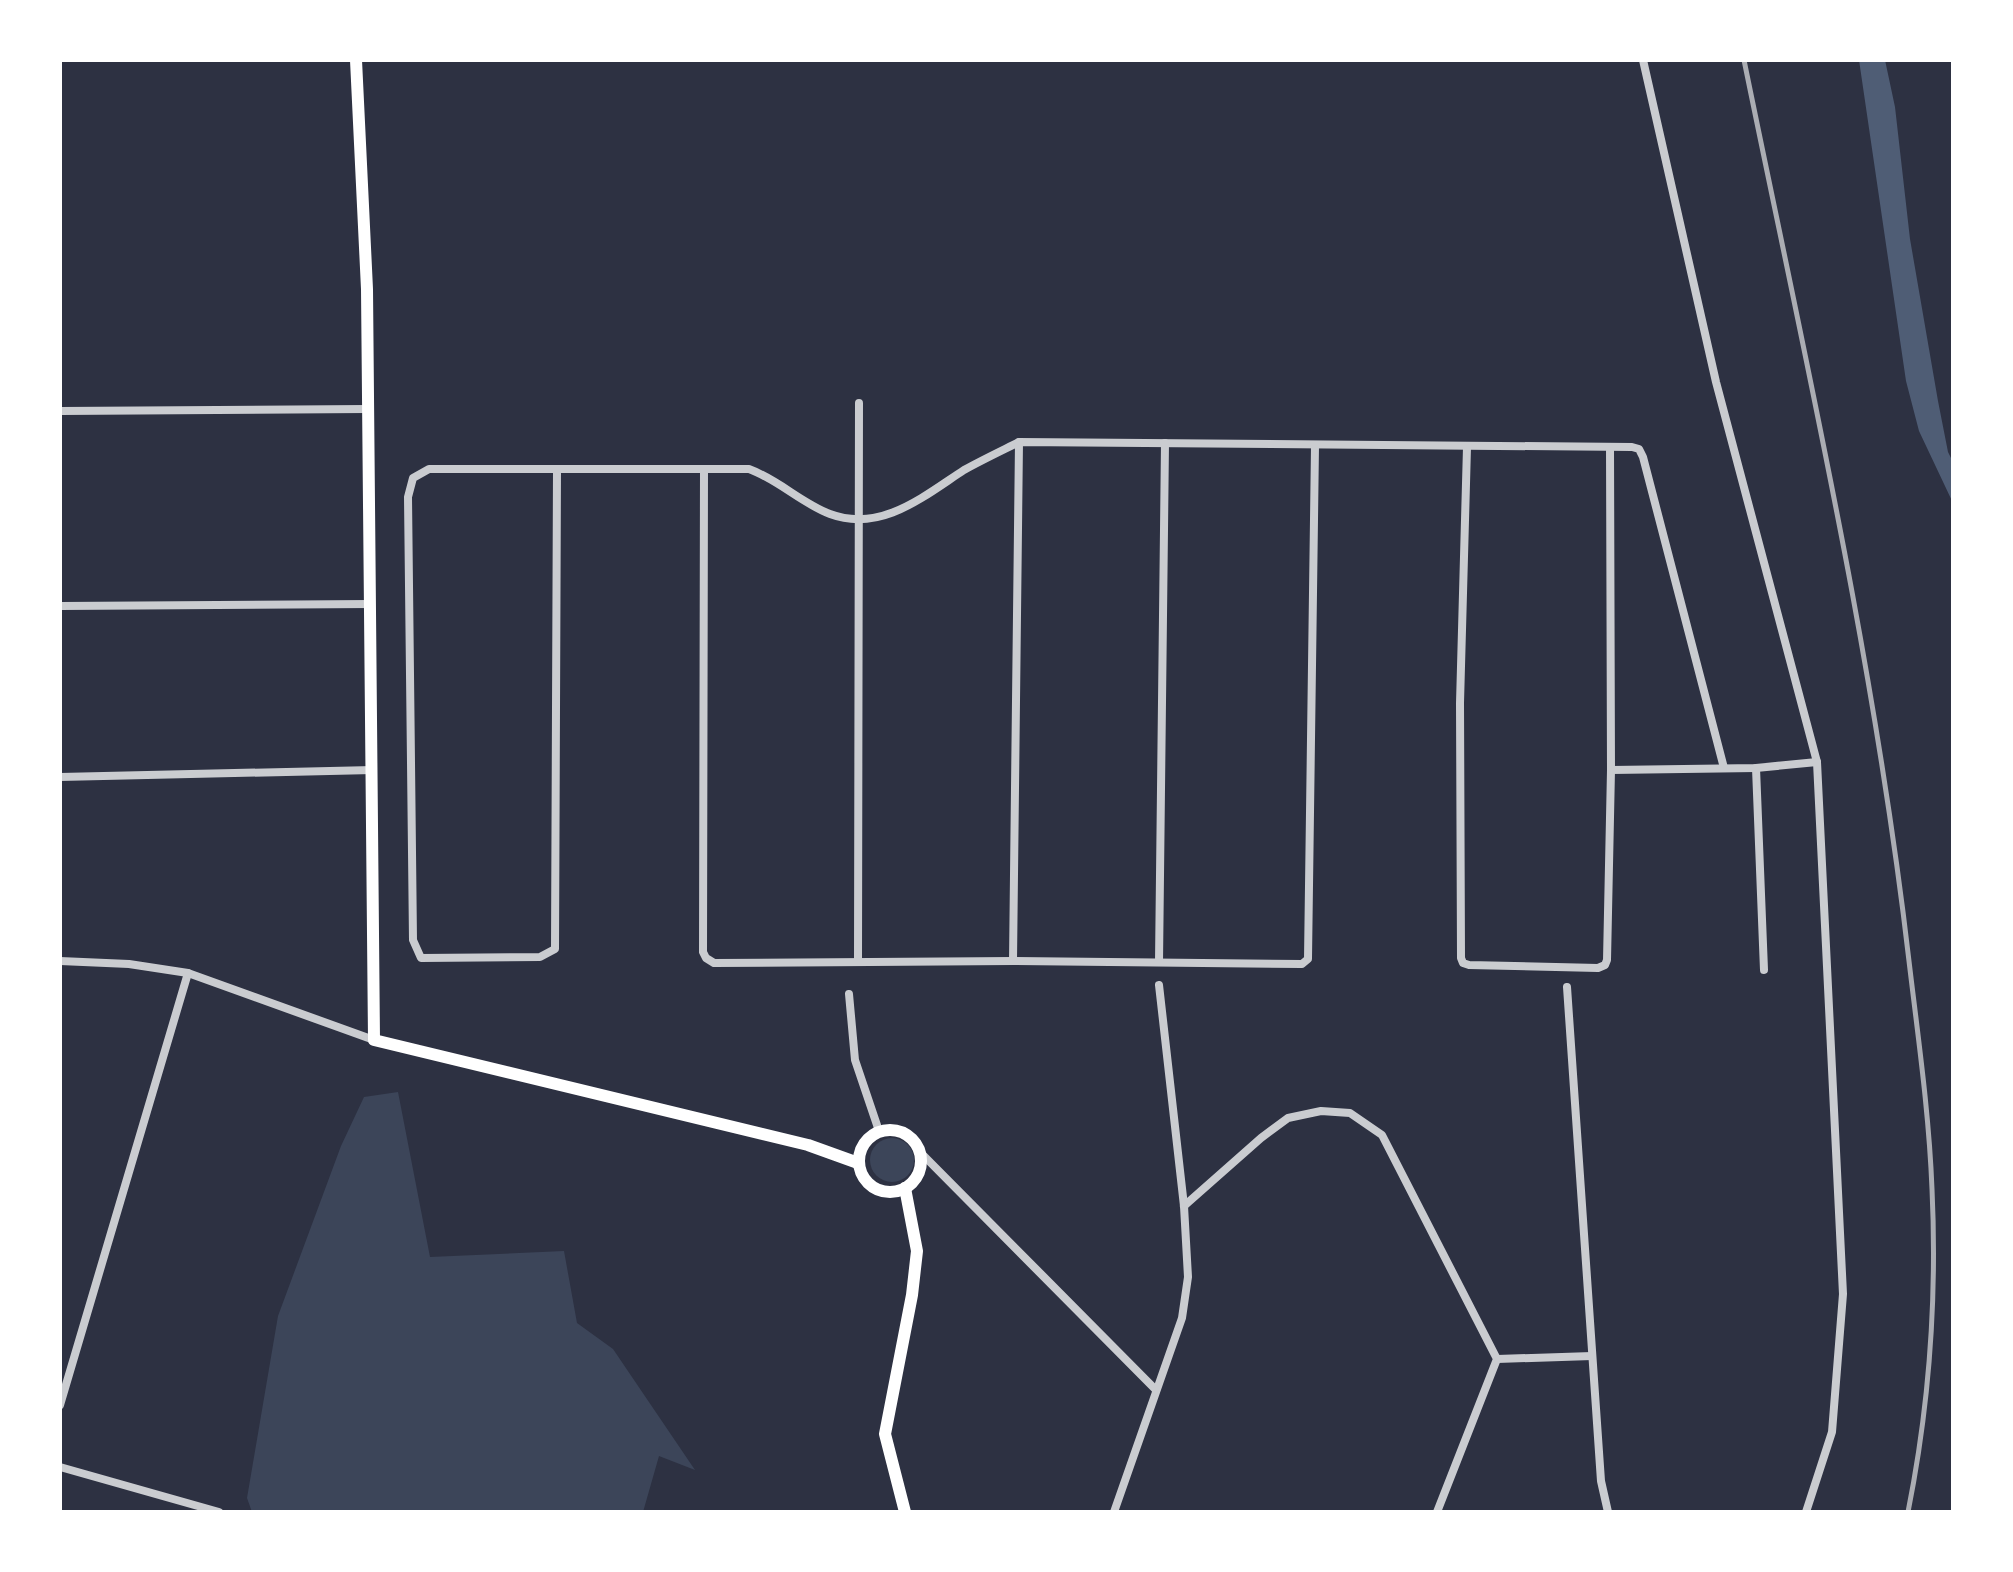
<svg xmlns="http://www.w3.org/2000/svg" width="2013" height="1572" viewBox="0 0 2013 1572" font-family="Manrope,sans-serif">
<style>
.green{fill:#3c4559}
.water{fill:#4f5d75}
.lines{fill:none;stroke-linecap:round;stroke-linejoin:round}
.minor{stroke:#caccd0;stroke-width:8}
.secondary{stroke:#fff;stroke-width:12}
.rail{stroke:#abadb3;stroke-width:5}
</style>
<rect width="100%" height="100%" fill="#2d3142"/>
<!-- green -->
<g class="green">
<polygon points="398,1092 430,1257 564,1251 577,1323 613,1349 695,1470 659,1456 643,1512 252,1512 247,1498 278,1316 341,1146 364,1097"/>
<circle cx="892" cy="1160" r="22"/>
</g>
<!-- water -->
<polygon class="water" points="1859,60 1885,60 1895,107 1910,239 1938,401 1948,452 1953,462 1953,503 1919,431 1906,381"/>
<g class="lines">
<!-- minor -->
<g class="minor">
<polyline points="1643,60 1716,382 1817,762 1843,1294 1832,1432 1806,1512"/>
<polyline points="60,411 367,409"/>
<polyline points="1467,447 1460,703 1461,958 1463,963 1469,965 1598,968 1605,965 1607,960 1611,770 1610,447"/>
<polyline points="704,469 703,952 706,958 714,963 1013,961 1302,964 1308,959 1315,446"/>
<path d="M 557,470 L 555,949 L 540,957 L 421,958 L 413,940 L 408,497 L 413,478 L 429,469 L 749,469 C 779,480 801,503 830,514 C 881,533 924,496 964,470 C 982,460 1001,451 1019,442 L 1632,447 L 1639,449 L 1643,457 L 1724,768"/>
<polyline points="60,606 371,604"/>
<polyline points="1756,768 1764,970"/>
<polyline points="1611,770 1756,768 1817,762"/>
<polyline points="60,777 373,770"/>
<polyline points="60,961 129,964 188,973 374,1040"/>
<polyline points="858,961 859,403"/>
<polyline points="1013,961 1019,442"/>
<polyline points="1159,962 1165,443"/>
<polyline points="1567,987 1601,1481 1608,1512"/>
<polyline points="849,994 855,1060 879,1131"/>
<polyline points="920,1152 1156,1390"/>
<polyline points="1184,1206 1261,1138 1288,1118 1321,1111 1350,1113 1382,1135 1497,1359 1437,1512"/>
<polyline points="1497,1359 1592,1356"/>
<polyline points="60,1405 188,973"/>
<polyline points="60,1467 219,1512"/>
<polyline points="1114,1512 1182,1318 1188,1277 1184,1206 1159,985"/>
</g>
<!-- secondary -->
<g class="secondary">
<polyline points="356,60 367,289 374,1040 808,1145 858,1163"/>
<circle cx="890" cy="1161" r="31"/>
<polyline points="905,1188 917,1251 912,1295 885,1434 905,1512"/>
</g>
<!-- rail -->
<path class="rail" d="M 1744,60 C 1805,359 1874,658 1909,961 C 1918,1037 1929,1112 1932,1189 C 1937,1296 1929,1407 1908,1512"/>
</g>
<!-- border -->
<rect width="2013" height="1572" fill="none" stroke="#ffffff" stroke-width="124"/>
</svg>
